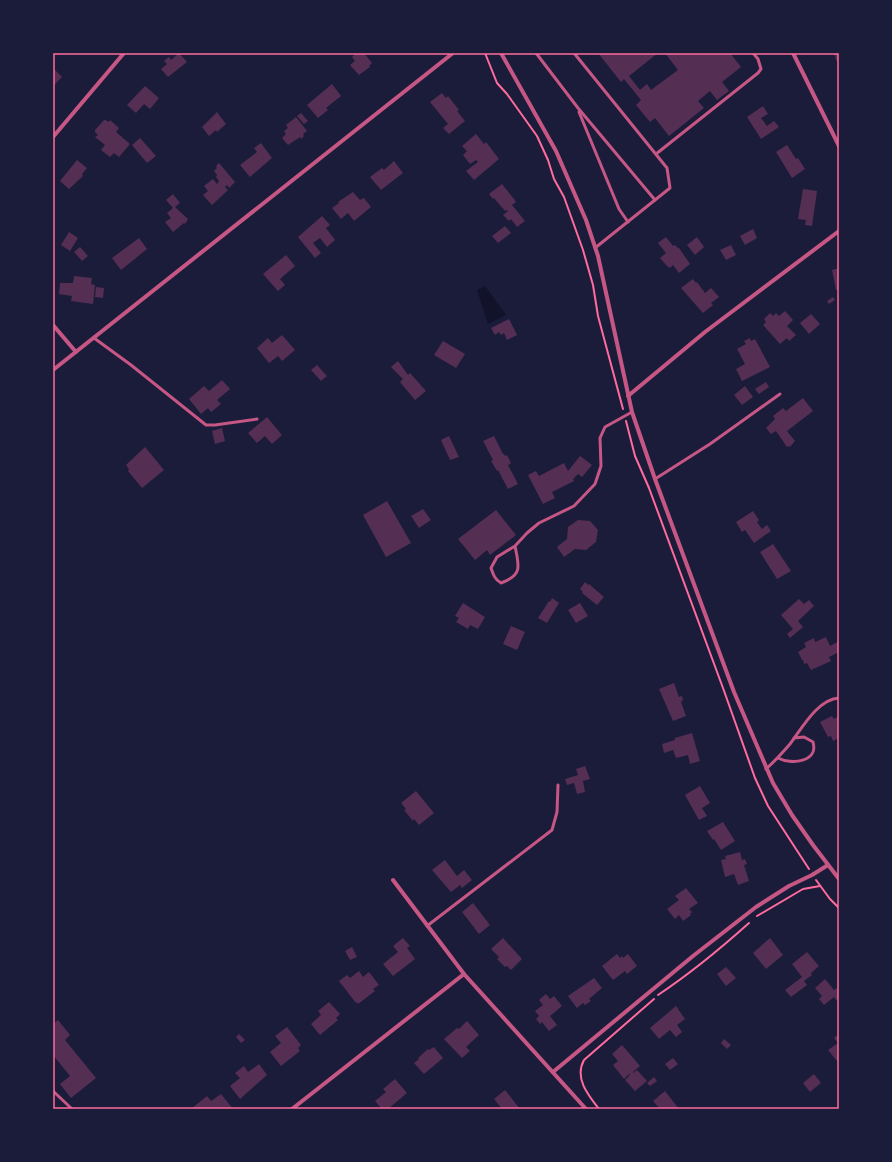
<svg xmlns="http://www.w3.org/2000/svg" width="892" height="1162" viewBox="0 0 892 1162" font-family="Helvetica,sans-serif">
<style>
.water{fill:#12122b}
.building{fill:#542f53}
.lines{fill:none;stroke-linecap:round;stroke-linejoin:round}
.path{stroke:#ff6b9d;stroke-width:2}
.service{stroke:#c65784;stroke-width:3}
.minor{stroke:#c65784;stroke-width:4}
.neatline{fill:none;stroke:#ff6b9d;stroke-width:1.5}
</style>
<rect width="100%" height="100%" fill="#1b1b3a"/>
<!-- water -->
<polygon class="water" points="485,286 506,315 488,324 477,290"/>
<!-- building -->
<g class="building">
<polygon points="179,53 187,62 168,77 161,69 167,64 164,61 169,57 171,60"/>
<polygon points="354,53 364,53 372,63 369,66 370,67 359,75 350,65 355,61 352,57 355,54"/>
<polygon points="598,53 658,53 629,76 640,90 647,84 651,90 678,70 665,53 730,53 741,67 722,82 729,91 717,100 710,91 698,101 704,108 669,136 655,118 650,122 636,105 641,100 624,79 621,82"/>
<polygon points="833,53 839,53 839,64 835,58 836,58"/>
<polygon points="53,68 62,77 53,86"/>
<polygon points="332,84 341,96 326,108 328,110 318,118 307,105"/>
<polygon points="145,86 159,98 150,109 144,104 136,113 127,105"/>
<polygon points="442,93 446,98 448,96 459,110 457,111 465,121 449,134 443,128 448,124 430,102"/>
<polygon points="763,106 768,114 761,118 767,126 774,121 779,127 761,139 747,117"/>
<polygon points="217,112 226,124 217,132 216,130 209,136 202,127"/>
<polygon points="301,113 308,121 304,124 297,116"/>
<polygon points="296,117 307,131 303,134 304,136 301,139 300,137 288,145 282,138 286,134 284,131 288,128 286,125"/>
<polygon points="104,120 105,120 109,122 110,120 119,128 116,132 130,144 119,157 114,153 110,157 101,150 105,145 95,137 98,135 95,132 95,130"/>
<polygon points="476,134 484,144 486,142 499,159 474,180 466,171 478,162 476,160 470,164 463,155 467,151 462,146"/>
<polygon points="140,138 156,156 147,163 132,145"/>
<polygon points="261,143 272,158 250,177 240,165 257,152 254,148"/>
<polygon points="787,145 796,159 798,158 805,169 792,178 776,152"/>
<polygon points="77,160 87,168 82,174 83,176 69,189 60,181"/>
<polygon points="394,161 403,173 381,190 370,177 382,168 384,170"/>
<polygon points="219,163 235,182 229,188 227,185 225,187 228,190 212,205 203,195 208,191 204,186 213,179 217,184 219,181 216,177 217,175 214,171 217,168 216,166"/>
<polygon points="502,184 514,199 516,202 512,205 525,221 517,227 511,219 509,221 503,215 508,211 506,210 505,211 494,198 493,199 489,194"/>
<polygon points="803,189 817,191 812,226 805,225 806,220 798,219"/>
<polygon points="353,192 360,200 364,198 371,207 354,221 348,213 341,219 332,208 339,203 338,202"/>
<polygon points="173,194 180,203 175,207 188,219 185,224 184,223 173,232 165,222 171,218 167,213 173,208 166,200"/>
<polygon points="322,216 330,225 326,228 335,240 327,247 320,238 313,243 321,253 315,258 298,237"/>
<polygon points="505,226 511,233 498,243 492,236"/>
<polygon points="753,229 757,238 745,245 740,236"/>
<polygon points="69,232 78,238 70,251 61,245"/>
<polygon points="666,237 673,246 675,245 678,248 679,248 690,264 679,273 673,265 670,268 669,267 668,267 660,258 666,253 658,243"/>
<polygon points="697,237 704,247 695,255 687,245"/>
<polygon points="139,238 147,249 121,270 112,258"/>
<polygon points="731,245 736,255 726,260 720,250"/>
<polygon points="80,247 88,256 82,261 74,252"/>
<polygon points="286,255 295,266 280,279 285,285 278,291 263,274"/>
<polygon points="839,268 839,290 836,290 832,270"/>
<polygon points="74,276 92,278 91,284 95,285 93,304 71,301 72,296 59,294 60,283 73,283"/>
<polygon points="693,279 696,283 697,282 705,293 711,288 719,297 711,303 713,305 703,313 681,288"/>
<polygon points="96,287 104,288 103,298 95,297"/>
<polygon points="833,297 835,300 829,304 827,301"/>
<polygon points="785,311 793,320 787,326 796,335 789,341 787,338 780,344 763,325 766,322 764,319 770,313 773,316 776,313 779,316"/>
<polygon points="811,314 820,324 809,334 800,323"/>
<polygon points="509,319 517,335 507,340 504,333 501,335 499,332 495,335 491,328"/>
<polygon points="282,335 295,350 282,361 278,356 269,363 257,348 268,338 272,343"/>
<polygon points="750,338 751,341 755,339 770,367 742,381 736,369 745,364 737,349 746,344 744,341"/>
<polygon points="443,341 465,354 456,368 434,355"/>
<polygon points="398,361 408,375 410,373 426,391 415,400 400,382 403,379 391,367"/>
<polygon points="317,365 327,376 321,381 311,370"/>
<polygon points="222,380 230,389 217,400 221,404 211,412 208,408 201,414 189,399 204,386 209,391"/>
<polygon points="766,382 769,387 759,394 755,389"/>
<polygon points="745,386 753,397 742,405 734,395"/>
<polygon points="803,398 813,411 787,431 795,441 790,447 789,446 787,447 776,431 771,434 766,428 775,419 773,416 783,408 786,411"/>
<polygon points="267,417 282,435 272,444 265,436 257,443 248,433"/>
<polygon points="222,428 225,441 215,444 212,431"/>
<polygon points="449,436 459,457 450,460 441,440"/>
<polygon points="494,436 503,454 504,454 505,456 507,455 511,463 508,465 518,484 508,489 498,470 497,471 491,461 493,460 483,441"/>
<polygon points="145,447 164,470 142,488 128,471 129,469 126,465"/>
<polygon points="580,456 592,465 582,477 578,474 573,479 574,481 552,492 555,498 543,504 528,475 536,471 539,476 564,463 568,471"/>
<polygon points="387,501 411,543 386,557 363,515"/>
<polygon points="423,509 431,520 419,528 411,516"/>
<polygon points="496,510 516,535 490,555 487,550 475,560 458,539"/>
<polygon points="753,511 759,520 757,522 762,529 767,525 771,531 754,543 745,530 742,532 736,522"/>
<polygon points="578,520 590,521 598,530 596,542 586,550 575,549 564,557 557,547 567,539 568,527"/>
<polygon points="773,544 791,571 777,579 760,552"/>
<polygon points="585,582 588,585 589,584 604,597 597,605 582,593 583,592 580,589"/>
<polygon points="552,598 559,603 547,623 538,618 549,601 550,602"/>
<polygon points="799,599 804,604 809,600 814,606 798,621 803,627 790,638 787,634 793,629 781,615"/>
<polygon points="463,603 485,617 478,629 470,625 468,629 456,622 459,618 455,616"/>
<polygon points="580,603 588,616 576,623 568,610"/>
<polygon points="511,626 525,632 517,650 503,644"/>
<polygon points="826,637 830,646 839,641 839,652 829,657 831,661 811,670 807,663 804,664 803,660 802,660 798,652 806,647 804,643 814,638 815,642"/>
<polygon points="674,683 679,697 682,696 683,700 681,702 686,716 673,721 659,689"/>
<polygon points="832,716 834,719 839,716 839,723 837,724 839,728 839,738 833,741 831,736 828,737 820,722"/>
<polygon points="692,733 700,761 690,764 688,755 676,758 673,750 664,753 662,744 675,740 675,738"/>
<polygon points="585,766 590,779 583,781 585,792 577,794 574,783 567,785 565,779 578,775 576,769"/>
<polygon points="700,786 710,803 702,808 707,816 699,820 685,795"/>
<polygon points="416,791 434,813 419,825 414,819 413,821 404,810 406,809 401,803"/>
<polygon points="723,822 735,841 721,850 714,839 713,840 707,831"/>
<polygon points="740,852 742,860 745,859 747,864 744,865 749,881 738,885 734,874 725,877 721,860 726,859 725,856"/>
<polygon points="445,860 457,876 464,870 472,880 462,888 460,885 451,892 432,870"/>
<polygon points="686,888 698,903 689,909 692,912 690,914 691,915 683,921 679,915 675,919 667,909 679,900 675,896"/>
<polygon points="473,903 490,925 479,934 462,912"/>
<polygon points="403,938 410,946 407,948 415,959 393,976 383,964 398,952 393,946"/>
<polygon points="503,938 522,959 511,970 507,966 505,967 497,959 499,957 491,949"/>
<polygon points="770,938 783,955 766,969 753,953"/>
<polygon points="352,947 357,957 350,960 345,951"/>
<polygon points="807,952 819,966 811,973 812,975 804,981 807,985 791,997 785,990 802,977 792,964"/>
<polygon points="617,954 620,958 622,956 623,958 628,954 637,966 627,974 625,971 613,980 602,966"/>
<polygon points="726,967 736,978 726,986 717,974"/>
<polygon points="359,971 363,977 369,972 379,985 373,989 375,991 358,1004 357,1002 356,1003 339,981 347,975 350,978"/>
<polygon points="594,978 602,988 589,999 591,1001 585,1005 583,1003 577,1008 568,996"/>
<polygon points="825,979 834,990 837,988 839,991 839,998 836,1000 834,997 824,1005 819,999 822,996 815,988"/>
<polygon points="546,994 550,999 554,996 562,1006 550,1016 557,1025 549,1031 542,1022 540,1024 536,1019 539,1016 535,1011 543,1005 539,1000"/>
<polygon points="329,1002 340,1014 336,1018 338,1020 320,1035 311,1024 321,1015 318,1011"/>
<polygon points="676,1006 685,1019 677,1025 682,1032 676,1037 670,1030 659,1039 650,1028"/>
<polygon points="58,1020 70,1035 65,1040 96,1078 71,1098 60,1084 70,1076 53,1055 53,1024"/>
<polygon points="467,1021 479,1035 466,1047 470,1051 462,1058 444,1039 457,1028 459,1029"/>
<polygon points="287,1027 301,1045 298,1048 300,1051 281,1066 270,1052 281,1043 275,1036"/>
<polygon points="239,1034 245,1040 241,1043 236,1037"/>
<polygon points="839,1034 839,1060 837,1061 828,1050 838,1043 834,1038"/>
<polygon points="724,1039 731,1045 727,1049 721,1043"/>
<polygon points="622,1045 640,1066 633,1072 633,1073 637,1070 647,1081 635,1091 625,1080 630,1075 629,1074 624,1079 613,1065 618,1061 612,1054"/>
<polygon points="434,1047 443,1058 424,1074 414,1063 419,1059 418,1058 428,1049 429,1050"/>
<polygon points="673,1058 678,1064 670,1070 665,1064"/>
<polygon points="259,1064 267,1075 240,1099 230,1086 240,1078 235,1073 244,1066 248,1072"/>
<polygon points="814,1074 821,1083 810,1092 803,1083"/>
<polygon points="654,1077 657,1081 650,1086 647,1083"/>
<polygon points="395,1079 407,1093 388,1109 382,1109 375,1101 386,1092 383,1089"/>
<polygon points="505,1090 520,1109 502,1109 494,1099"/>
<polygon points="665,1091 679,1109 660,1109 653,1101"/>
<polygon points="221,1094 233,1109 191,1109 207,1096 211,1101"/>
</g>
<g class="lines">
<!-- path -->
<g class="path">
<polyline points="485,53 497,83 507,94 537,136 548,160 554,179 564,197 583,250 593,285 598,316 623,409"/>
<polyline points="626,421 635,456 649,488 723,688 755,778 768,806 809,869"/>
<polyline points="816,880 830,899 839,908"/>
<polyline points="757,916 803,889 820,886"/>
<path d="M 658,995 C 691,973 720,949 749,923"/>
<path d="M 599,1109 C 588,1095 574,1078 584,1060 L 654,999"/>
</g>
<!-- service -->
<g class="service">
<polyline points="536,53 578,108 655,200"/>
<polyline points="574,53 667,168 670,188 595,248"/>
<polyline points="579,112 619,209 628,222"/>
<polyline points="656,154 758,73 761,69 758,59 753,53"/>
<polyline points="94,338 131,365 206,425 215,425 257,419"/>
<polyline points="655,479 710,444 780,394"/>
<path d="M 515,546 C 519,566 523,575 501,583 C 495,580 493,574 491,568 L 497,557 L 515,546 L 527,533 L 539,523 L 574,506 L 595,484 L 601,466 L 600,438 L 605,427 L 632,412"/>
<path d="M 778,758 C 791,765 819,762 813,742 L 804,737 L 794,738"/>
<path d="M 766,769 C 775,761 782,753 790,744 C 802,728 818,699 839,698"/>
<polyline points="427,926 552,830 557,812 558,785"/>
<polyline points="53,1091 72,1109"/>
</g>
<!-- minor -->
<g class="minor">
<polyline points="501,53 556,151 586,220 598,256 632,412 655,479 734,692 773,783 792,815 813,845 839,879"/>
<polyline points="793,53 839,146"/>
<polyline points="53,137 124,53"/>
<polyline points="53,325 76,352"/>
<polyline points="53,370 453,53"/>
<polyline points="628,396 705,332 839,231"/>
<polyline points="393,880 464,974 586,1109"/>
<polyline points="553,1072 693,956 756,907 789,886 812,875 828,865"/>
<polyline points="292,1109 464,974"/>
</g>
</g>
<!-- border -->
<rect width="892" height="1162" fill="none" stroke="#1b1b3a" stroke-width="108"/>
<rect x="54" y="54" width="784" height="1054" class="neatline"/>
</svg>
